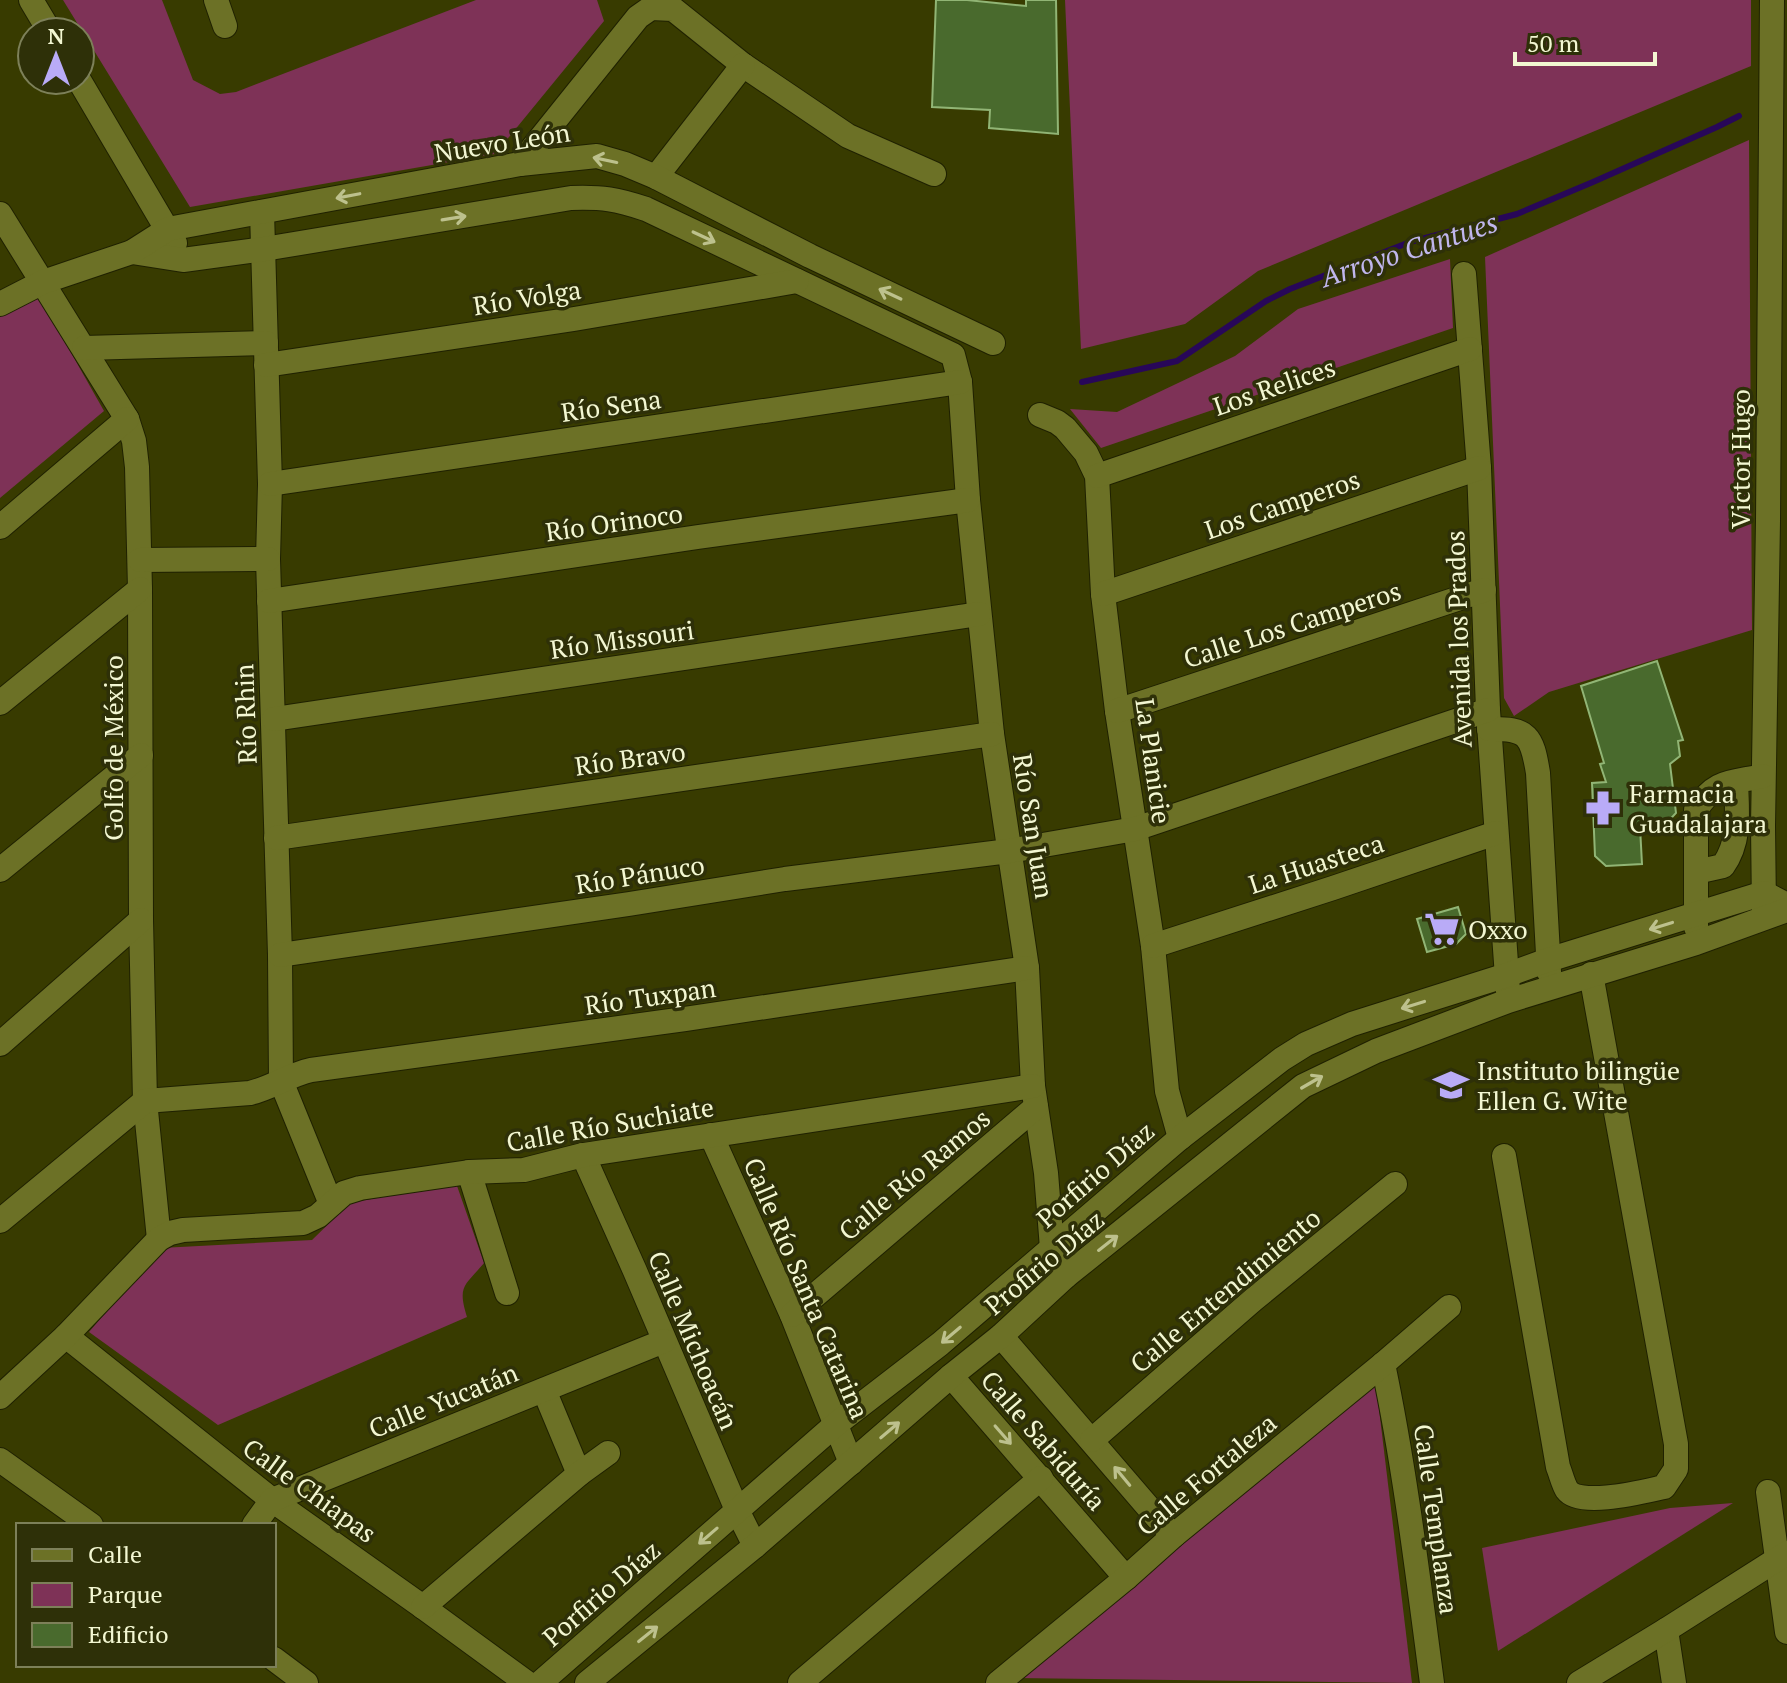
<svg xmlns="http://www.w3.org/2000/svg" width="1787" height="1683" viewBox="0 0 1787 1683" font-family="'PT Serif',serif">
<style>
.green{fill:#7e3257}
.lines{fill:none;stroke-linecap:round;stroke-linejoin:round}
.stream{stroke:#280759;stroke-width:6}
.building{fill:#496a2d;stroke:#91b575;stroke-width:2}
.minor-casing{stroke:#1f2100;stroke-width:26}
.minor{stroke:#6c7126;stroke-width:24}
.oneway{stroke:#bdc18d}
.labels{text-anchor:middle;dominant-baseline:central;stroke-width:7;stroke-linejoin:round;paint-order:stroke}
.street-label{font-size:26px;fill:#f3f7d2;stroke:#2e3008}
.poi-label{font-size:26px;fill:#f3f7d2;stroke:#2e3008;text-anchor:start}
.water-label{font-size:28px;font-style:italic;fill:#c0b6ed;stroke:#2e3008}
</style>
<rect width="100%" height="100%" fill="#383b00"/>
<!-- green -->
<g class="green">
<polygon points="63,0 162,0 193,80 220,94 236,92 476,0 597,0 604,21 495,154 190,207"/>
<polygon points="1065,0 1751,0 1751,66 1258,271 1185,324 1081,349"/>
<polygon points="1749,140 1752,630 1549,692 1514,716 1504,698 1485,257"/>
<polygon points="1450,259 1453,328 1101,448 1070,409 1117,412 1235,356 1298,309"/>
<polygon points="39,296 104,411 0,498 0,315"/>
<path d="M 456,1183 L 484,1263 C 465,1286 457,1285 467,1317 L 218,1425 L 89,1332 L 161,1248 L 312,1240 L 350,1203 Z"/>
<polygon points="1375,1376 1412,1683 1016,1678"/>
<polygon points="1733,1503 1498,1651 1482,1548 1670,1508"/>
</g>
<g class="lines">
<!-- stream -->
<polyline class="stream" points="1082,382 1177,361 1266,301 1290,289 1410,242 1517,214 1593,182 1717,127 1739,116"/>
</g>
<!-- building -->
<g class="building">
<polygon points="936,0 967,0 1026,6 1026,0 1056,0 1058,134 989,128 990,110 932,107"/>
<polygon points="1657,661 1683,740 1678,741 1680,756 1670,764 1676,813 1664,826 1640,827 1642,864 1606,866 1595,856 1592,783 1606,782 1600,764 1604,763 1581,686"/>
<polygon points="1458,907 1466,934 1456,944 1427,952 1417,919"/>
</g>
<g class="lines">
<!-- minor casing -->
<g class="minor-casing">
<g id="minor">
<polyline points="31,0 50,32"/>
<polyline points="216,0 225,26"/>
<polyline points="79,80 175,243"/>
<polyline points="520,164 638,17 651,8 673,9 743,65 848,136 934,174"/>
<polyline points="656,177 743,65"/>
<polyline points="262,212 270,484 268,559 280,955 281,1081 331,1204"/>
<polyline points="0,214 127,419 134,441 137,467 140,589 141,920 145,1101 159,1239"/>
<path d="M 132,252 L 183,260 L 264,249 L 571,198 C 603,197 616,199 646,209 L 953,355 L 960,382 L 968,500 L 992,734 L 1027,968 L 1033,1086 L 1046,1173 L 1052,1248 L 1066,1276"/>
<polyline points="1464,274 1479,468 1488,710 1508,991"/>
<polyline points="0,304 43,282 132,252 168,229 520,164 597,156 625,164 656,177 810,256 993,343"/>
<polyline points="84,348 266,343"/>
<polyline points="266,365 574,319 797,281"/>
<polyline points="1040,415 1057,422 1065,428 1086,453 1097,476 1103,594 1117,711 1153,946 1167,1091 1180,1138"/>
<polyline points="1097,476 1470,349"/>
<polyline points="270,484 960,382"/>
<polyline points="0,527 127,419"/>
<polyline points="140,560 268,559"/>
<polyline points="1103,594 1479,468"/>
<polyline points="269,601 698,537 968,500"/>
<polyline points="0,703 140,589"/>
<polyline points="1117,711 1484,590"/>
<polyline points="274,719 979,614"/>
<path d="M 1489,729 C 1528,728 1532,736 1538,773 L 1549,972"/>
<polyline points="276,838 992,734"/>
<polyline points="0,870 141,755"/>
<path d="M 1696,872 L 1723,866 C 1741,841 1737,811 1736,782"/>
<polyline points="1764,910 1763,826 1768,521 1772,0"/>
<path d="M 1696,927 L 1696,810 C 1715,779 1731,783 1763,776"/>
<polyline points="1153,946 1333,888 1496,833"/>
<polyline points="280,955 629,904 785,879 1009,851 1135,829 1488,710"/>
<polyline points="0,1044 141,920"/>
<polyline points="711,1135 792,1315 851,1463"/>
<polyline points="583,1155 635,1271 737,1510 755,1546"/>
<path d="M 1504,1156 L 1558,1467 C 1561,1474 1563,1484 1567,1490 C 1580,1508 1645,1491 1664,1487 L 1676,1469 L 1676,1444 L 1591,974"/>
<polyline points="469,1172 507,1293"/>
<path d="M 0,1221 L 145,1101 L 250,1093 C 271,1088 289,1075 311,1070 L 685,1019 L 1027,968"/>
<polyline points="792,1315 1036,1107"/>
<polyline points="66,1336 272,1500 423,1607 527,1683"/>
<polyline points="1001,1336 1173,1536"/>
<path d="M 1383,1364 C 1405,1469 1418,1577 1432,1683"/>
<polyline points="951,1376 1126,1578"/>
<polyline points="544,1390 579,1474"/>
<polyline points="0,1397 66,1336 159,1239 170,1233 183,1230 303,1223 318,1216 344,1193 360,1188 469,1172 524,1170 583,1155 1033,1086"/>
<polyline points="1092,1440 1253,1300 1395,1184"/>
<polyline points="0,1460 91,1525"/>
<polyline points="1768,1492 1787,1632"/>
<polyline points="254,1525 272,1500 664,1341"/>
<polyline points="423,1607 579,1474 608,1453"/>
<polyline points="1666,1630 1674,1683"/>
<polyline points="274,1659 306,1683"/>
<polyline points="540,1683 835,1425 940,1344 1180,1138 1282,1059 1306,1044 1352,1024 1507,975 1548,960 1764,893 1787,905"/>
<polyline points="587,1683 755,1546 951,1376 1001,1336 1066,1276 1303,1086 1376,1051 1508,1001 1696,943 1787,910"/>
<polyline points="800,1683 1041,1478"/>
<polyline points="998,1683 1126,1578 1173,1536 1383,1364 1449,1307"/>
<polyline points="1579,1683 1666,1630 1787,1553"/>
</g>
</g>
<!-- minor -->
<use href="#minor" class="minor"/>
</g>
<!-- one-way arrows -->
<defs><path id="oneway-shaft" d="M-6 0H5M1.5-3L5.5 0L1.5 3" fill="none" stroke-width="1.6" stroke-linecap="round" stroke-linejoin="round" transform="scale(2)"/></defs>
<g class="oneway">
<use href="#oneway-shaft" transform="translate(605 160) rotate(-168)"/>
<use href="#oneway-shaft" transform="translate(348 196) rotate(169)"/>
<use href="#oneway-shaft" transform="translate(454 218) rotate(-9)"/>
<use href="#oneway-shaft" transform="translate(704 237) rotate(25)"/>
<use href="#oneway-shaft" transform="translate(890 294) rotate(-155)"/>
<use href="#oneway-shaft" transform="translate(1661 926) rotate(163)"/>
<use href="#oneway-shaft" transform="translate(1413 1005) rotate(163)"/>
<use href="#oneway-shaft" transform="translate(1312 1082) rotate(-30)"/>
<use href="#oneway-shaft" transform="translate(1108 1243) rotate(-38)"/>
<use href="#oneway-shaft" transform="translate(951 1335) rotate(140)"/>
<use href="#oneway-shaft" transform="translate(890 1430) rotate(-40)"/>
<use href="#oneway-shaft" transform="translate(1003 1435) rotate(49)"/>
<use href="#oneway-shaft" transform="translate(1122 1476) rotate(-130)"/>
<use href="#oneway-shaft" transform="translate(708 1536) rotate(139)"/>
<use href="#oneway-shaft" transform="translate(648 1634) rotate(-39)"/>
</g>
<!-- icons -->
<defs>
<g id="pharmacy-bare" transform="scale(2.76)"><path d="M-2-6h4v4h4v4h-4v4h-4v-4h-4v-4h4Z" fill="#b9abf7" stroke="#2e3008" stroke-width="2.5" paint-order="stroke"/></g>
<g id="supermarket-bare" transform="scale(2.76)"><path d="M-6-5.5h2.5l.6 2H6L4.5 2H-2.5L-4.4-4H-6ZM-1.5 3.2a1.3 1.3 0 1 0 .1 0ZM3 3.2a1.3 1.3 0 1 0 .1 0Z" fill="#b9abf7" stroke="#2e3008" stroke-width="2.5" paint-order="stroke"/></g>
<g id="school-bare" transform="scale(2.76)"><path d="M0-5L7-2L0 1L-7-2ZM-4 1L0 2.5L4 1V4Q0 6-4 4Z" fill="#b9abf7" stroke="#2e3008" stroke-width="2.5" paint-order="stroke"/></g>
</defs>
<g fill-rule="evenodd">
<use href="#pharmacy-bare" x="1603" y="808"/>
<use href="#supermarket-bare" x="1442" y="929"/>
<use href="#school-bare" x="1451" y="1085"/>
</g>
<g class="labels">
<!-- street labels -->
<g class="street-label">
<text transform="translate(502 142) rotate(-9)">Nuevo León</text>
<text transform="translate(527 297) rotate(-9)">Río Volga</text>
<text transform="translate(1274 386) rotate(-19)">Los Relices</text>
<text transform="translate(611 405) rotate(-8)">Río Sena</text>
<text transform="translate(1740 459) rotate(-90)">Victor Hugo</text>
<text transform="translate(1282 504) rotate(-19)">Los Camperos</text>
<text transform="translate(614 522) rotate(-8)">Río Orinoco</text>
<text transform="translate(1292 624) rotate(-18)">Calle Los Camperos</text>
<text transform="translate(622 639) rotate(-8)">Río Missouri</text>
<text transform="translate(1458 639) rotate(-92)">Avenida los Prados</text>
<text transform="translate(245 714) rotate(-92)">Río Rhin</text>
<text transform="translate(113 748) rotate(-90)">Golfo de México</text>
<text transform="translate(630 758) rotate(-8)">Río Bravo</text>
<text transform="translate(1154 761) rotate(82)">La Planicie</text>
<text transform="translate(1034 826) rotate(81)">Río San Juan</text>
<text transform="translate(1316 863) rotate(-18)">La Huasteca</text>
<text transform="translate(640 874) rotate(-9)">Río Pánuco</text>
<text transform="translate(650 996) rotate(-8)">Río Tuxpan</text>
<text transform="translate(610 1124) rotate(-10)">Calle Río Suchiate</text>
<text transform="translate(914 1174) rotate(-40)">Calle Río Ramos</text>
<text transform="translate(1095 1174) rotate(-41)">Porfirio Díaz</text>
<text transform="translate(1044 1262) rotate(-40)">Profirio Díaz</text>
<text transform="translate(807 1288) rotate(67)">Calle Río Santa Catarina</text>
<text transform="translate(1225 1290) rotate(-40)">Calle Entendimiento</text>
<text transform="translate(694 1340) rotate(67)">Calle Michoacán</text>
<text transform="translate(443 1400) rotate(-22)">Calle Yucatán</text>
<text transform="translate(1044 1440) rotate(49)">Calle Sabiduría</text>
<text transform="translate(1206 1474) rotate(-40)">Calle Fortaleza</text>
<text transform="translate(310 1490) rotate(36)">Calle Chiapas</text>
<text transform="translate(1437 1519) rotate(82)">Calle Templanza</text>
<text transform="translate(601 1593) rotate(-41)">Porfirio Díaz</text>
</g>
<!-- poi labels -->
<g class="poi-label">
<text x="1629" y="793">Farmacia<tspan x="1629" dy="30">Guadalajara</tspan></text>
<text x="1468" y="929">Oxxo</text>
<text x="1477" y="1070">Instituto bilingüe<tspan x="1477" dy="30">Ellen G. Wite</tspan></text>
</g>
<!-- water labels -->
<g class="water-label">
<text transform="translate(1409 249) rotate(-18)">Arroyo Cantues</text>
</g>
</g>
<!-- legend -->
<rect x="16" y="1523" width="260" height="144" fill="#2e3008" stroke="#7d8059" stroke-width="2"/>
<rect x="32" y="1549" width="40" height="12" fill="#6c7126" stroke="#7d8059" stroke-width="2"/>
<text x="88" y="1563" font-size="24" fill="#f3f7d2">Calle</text>
<rect x="32" y="1583" width="40" height="24" fill="#7e3257" stroke="#7d8059" stroke-width="2"/>
<text x="88" y="1603" font-size="24" fill="#f3f7d2">Parque</text>
<rect x="32" y="1623" width="40" height="24" fill="#496a2d" stroke="#7d8059" stroke-width="2"/>
<text x="88" y="1643" font-size="24" fill="#f3f7d2">Edificio</text>
<!-- north arrow -->
<g transform="translate(56 56)"><circle r="38" fill="#2e3008" stroke="#7d8059" stroke-width="2"/>
<path d="M0-6L14 30L0 20L-14 30Z" fill="#b9abf7"/>
<text y="-12" font-size="22" font-weight="bold" text-anchor="middle" fill="#f3f7d2">N</text>
</g>
<!-- scale -->
<path d="M1515 52v12h140v-12" fill="none" stroke="#f3f7d2" stroke-width="4"/>
<text x="1527" y="52" font-size="24" fill="#f3f7d2" stroke="#2e3008" stroke-width="6" paint-order="stroke">50 m</text>
</svg>
